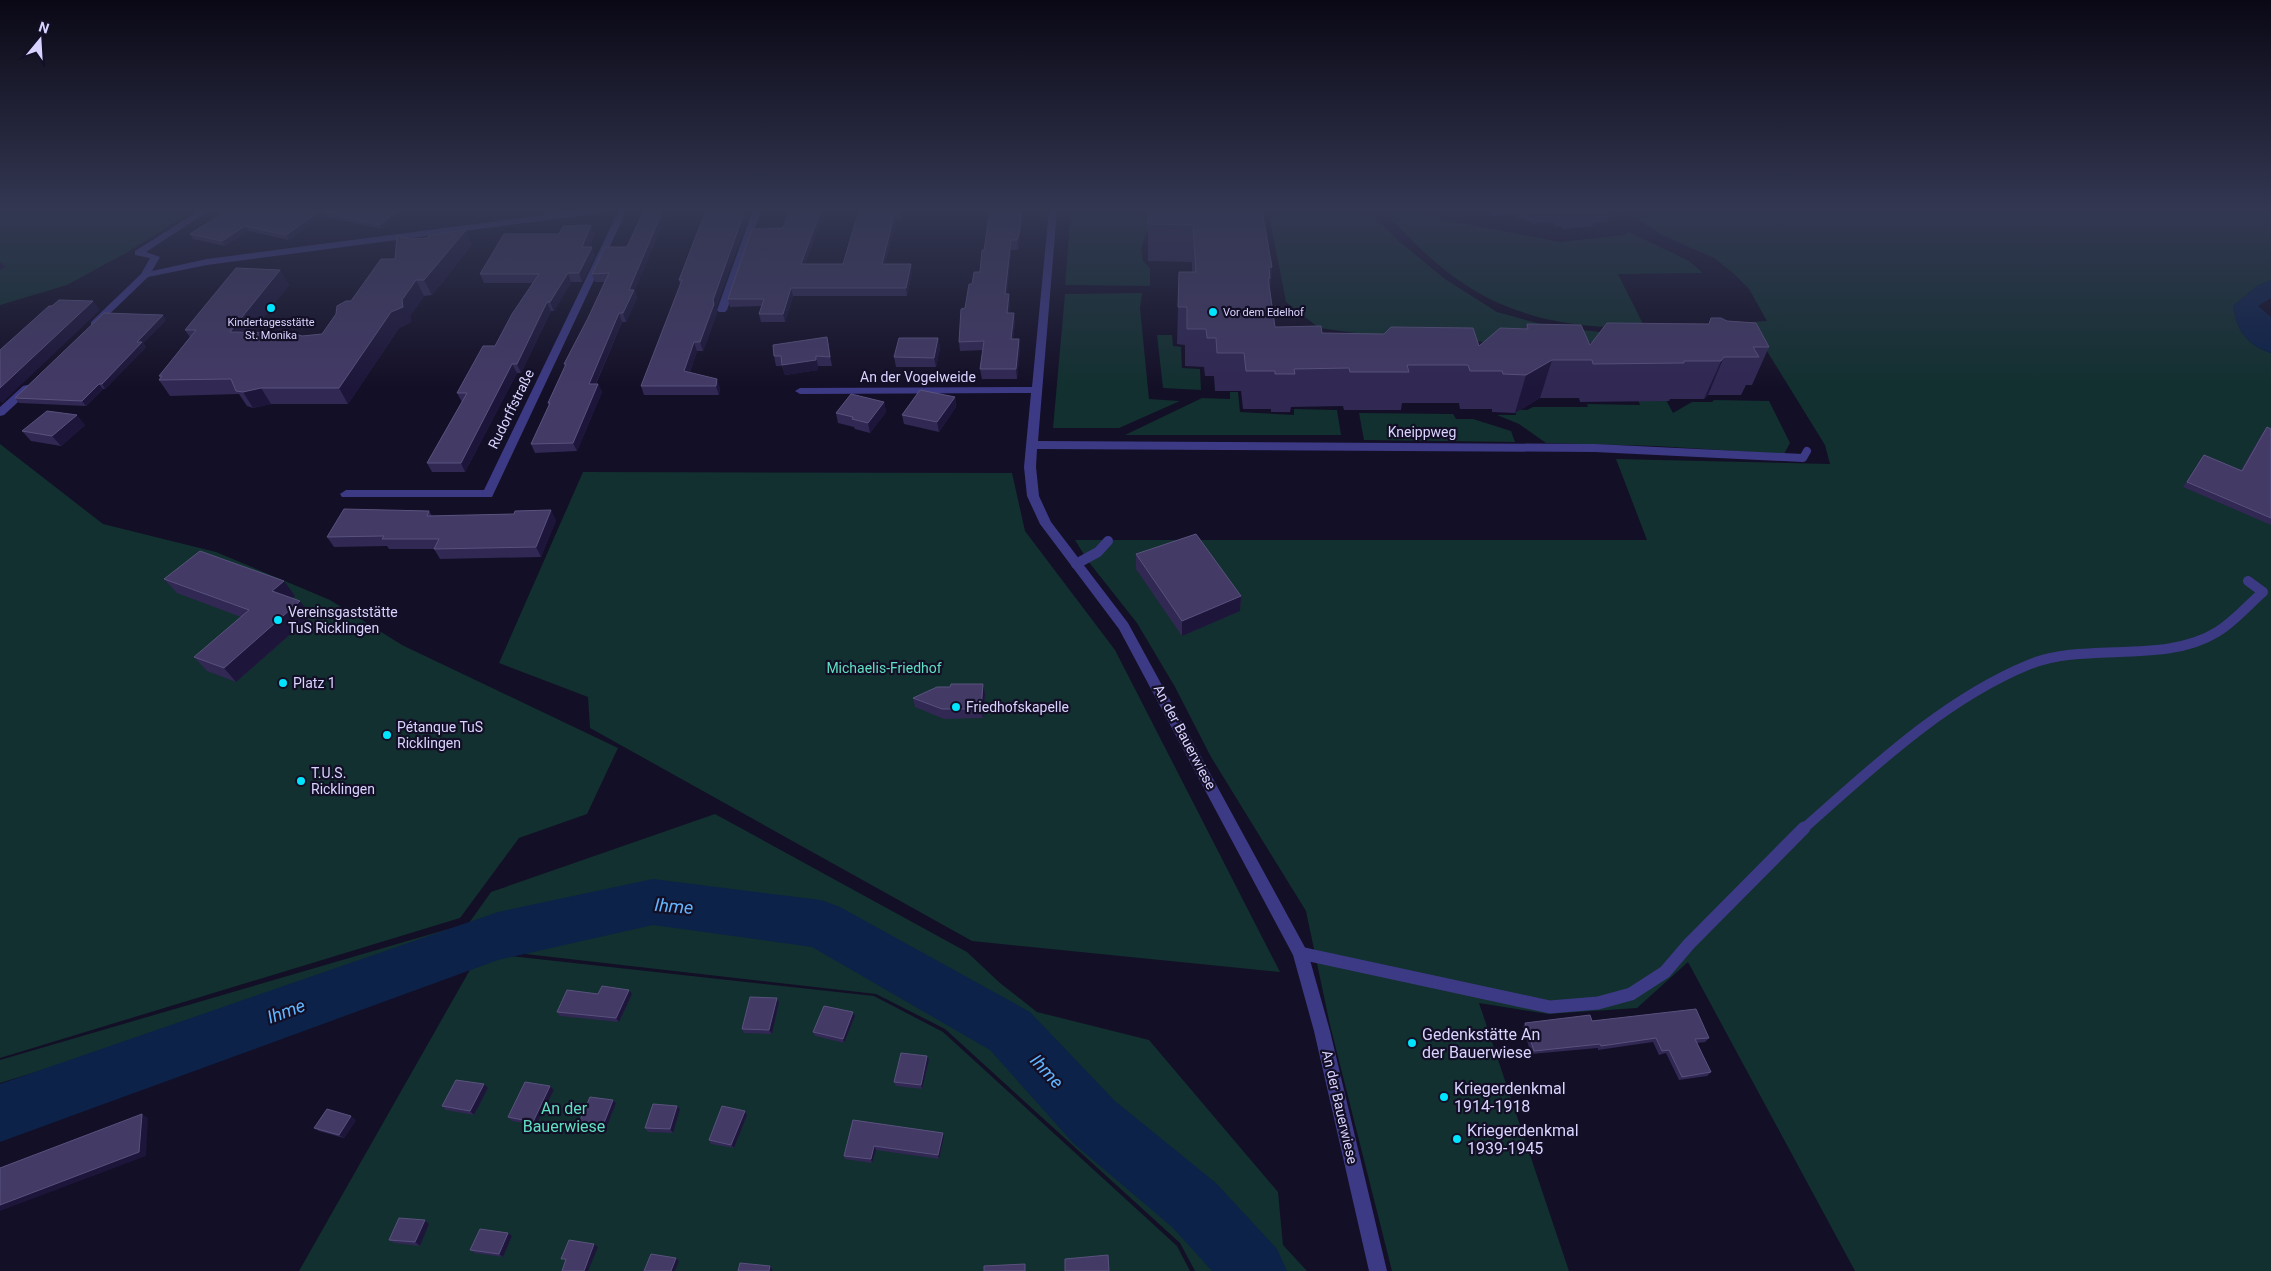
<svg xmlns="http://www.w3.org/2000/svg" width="2271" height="1271" viewBox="0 0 2271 1271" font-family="Roboto,sans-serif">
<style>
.green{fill:#12302f}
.water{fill:#0c2248}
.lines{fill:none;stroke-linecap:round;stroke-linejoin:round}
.river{fill:#0c2248;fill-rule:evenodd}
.lane-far2{stroke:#3d3a85;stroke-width:8}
.lane-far1{stroke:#3d3a85;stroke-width:10}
.lane{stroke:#3d3a85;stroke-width:13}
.street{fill:#3d3a85;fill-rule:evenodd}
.wall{fill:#312854}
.shaded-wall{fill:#1d163a}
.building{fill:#433a66;stroke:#5a527e}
.poi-dot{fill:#00e5ff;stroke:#130f26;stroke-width:2}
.labels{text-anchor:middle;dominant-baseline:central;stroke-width:4.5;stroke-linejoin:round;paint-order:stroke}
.far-poi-label{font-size:11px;fill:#d9d4ff;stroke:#130f26;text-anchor:start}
.street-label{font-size:14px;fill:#d9d4ff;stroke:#130f26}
.poi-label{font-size:14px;fill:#d9d4ff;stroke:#130f26;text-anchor:start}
.park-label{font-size:14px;fill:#5fe0c0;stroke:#130f26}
.near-poi-label{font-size:16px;fill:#d9d4ff;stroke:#130f26;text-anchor:start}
.near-park-label{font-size:16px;fill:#5fe0c0;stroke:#130f26}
.near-water-label{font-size:18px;font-style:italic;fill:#62b6ff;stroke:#130f26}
</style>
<rect width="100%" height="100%" fill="#130f26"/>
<!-- green -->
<g class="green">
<polygon points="0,210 195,210 126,253 67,285 0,305"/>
<polygon points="1071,210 1145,211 1149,227 1141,247 1143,261 1150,268 1150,286 1065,285"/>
<polygon points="1268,210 1367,210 1400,242 1445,279 1497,312 1551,327 1641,336 1643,341 1525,344 1377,336 1319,328 1286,302"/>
<path d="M 1383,210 L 1431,210 L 1439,219 L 1560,242 L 1624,235 L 1629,232 L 1689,261 L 1703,273 L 1618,274 L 1646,330 C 1615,327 1581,327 1551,320 C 1475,303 1434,266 1383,210 Z"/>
<path d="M 1639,210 L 2271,210 L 2271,280 L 2257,286 L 2233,306 C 2237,331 2246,344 2271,353 L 2271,1271 L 1855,1271 L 1688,962 L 1637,1008 L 1548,1014 L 1479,1003 L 1569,1271 L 1392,1271 L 1330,1025 L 1306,911 L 1211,757 L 1175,687 L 1137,623 L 1088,561 L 1075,540 L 1647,540 L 1616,459 L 1830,464 L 1825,445 L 1749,322 L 1767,321 L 1749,289 L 1733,273 L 1714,258 L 1662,235 L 1634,217 Z"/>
<polygon points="1142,293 1140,308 1149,399 1180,401 1119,428 1053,428 1065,294"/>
<polygon points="1157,335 1172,335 1173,346 1181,347 1182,368 1200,369 1201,390 1163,388"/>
<polygon points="1230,392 1238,392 1240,412 1294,415 1294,409 1337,410 1341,435 1125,435 1202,398 1230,399"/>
<polygon points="1638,400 1666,400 1673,413 1692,402 1712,402 1714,400 1769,401 1790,443 1784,454 1656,446 1546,443 1519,424 1497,415 1516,415 1515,409 1527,410 1533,407 1588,407 1587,404 1640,405"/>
<polygon points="1359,413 1453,414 1456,419 1473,419 1511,431 1515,442 1364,440"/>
<polygon points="0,444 103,524 216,552 330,600 402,645 618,748 587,814 519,838 460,918 0,1058"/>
<polygon points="583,472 1012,473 1025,531 1115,650 1280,972 972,941 590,728 588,697 499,663"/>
<polygon points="715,814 967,952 1000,983 1037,1012 1149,1040 1278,1192 1283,1245 1307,1271 1263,1271 1259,1264 1199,1198 1103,1119 1013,1023 824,918 654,895 470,938 0,1083 0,1060 469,923 491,892"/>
<polygon points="653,908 820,930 1007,1037 1091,1128 1191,1209 1246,1271 1195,1271 1180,1243 945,1029 876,994 500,951 471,963 473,948 500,940"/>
<polygon points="501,955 874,996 943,1032 1177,1246 1190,1271 299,1271 471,968"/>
</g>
<!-- water -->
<path class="water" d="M 2271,280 L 2271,298 L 2258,306 L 2271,317 L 2271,353 C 2246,344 2237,331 2233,306 L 2257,286 Z"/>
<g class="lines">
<!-- river -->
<polygon class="river" points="653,879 821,900 840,907 1030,1012 1115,1101 1216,1183 1277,1249 1287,1271 1212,1271 1172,1227 1073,1143 990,1050 812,947 653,925 498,960 0,1142 0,1084 498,912"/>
<!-- lane-far2 -->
<polyline class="lane-far2" points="1595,448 1803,458 1807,451"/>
<!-- lane-far1 -->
<g class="lane-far1">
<polyline points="1076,564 1098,552 1108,541"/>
<path d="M 1802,830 C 1870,770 1943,700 2028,665 C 2085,641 2164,665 2217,632 C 2234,622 2248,605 2263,592 L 2248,581"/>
</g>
<!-- lane -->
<polyline class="lane" points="1300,953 1550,1007 1598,1003 1631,994 1665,972 1689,944 1804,828"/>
<!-- street -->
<g class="street">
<polygon points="200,210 210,210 146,252 160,257 152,271 207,259 582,210 604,210 600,213 207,265 148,277 97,326 91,326 91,322 141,274 150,258 135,255 135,251"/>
<polygon points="619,210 627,210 492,497 342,497 340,494 346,490 484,490"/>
<polygon points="753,210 761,210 727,310 725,312 719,312 717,310"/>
<polygon points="1049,210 1057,210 1038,441 1595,444 1600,448 1595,452 1037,449 1036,467 1039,496 1051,522 1128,623 1308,953 1330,1031 1387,1271 1369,1271 1314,1031 1293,955 1119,629 1040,524 1027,496 1024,467 1031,393 800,394 795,391 800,388 1032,387"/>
<polygon points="27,385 31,386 31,390 4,415 0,416 0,407 23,386"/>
</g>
</g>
<!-- wall -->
<g class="wall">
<polygon points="228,210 399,210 402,215 381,229 322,216 289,240 248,231 225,246 193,239 190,234"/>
<polygon points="706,210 748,210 749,213 716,308 717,313 703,351 697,351 690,372 720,387 719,395 644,395 641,386 680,285 679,280"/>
<polygon points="790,210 825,210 805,264 843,264 859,210 904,210 902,220 896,220 885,264 912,272 907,296 793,296 785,322 761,322 759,314 762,306 730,307 728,299 783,228"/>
<polygon points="990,210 1023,210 1019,244 1018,250 1011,250 1007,294 1010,304 1009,313 1015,322 1013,339 1019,339 1020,348 1017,379 982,379 980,369 983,350 960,351 959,342 965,308 972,284 980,272 984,250"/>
<polygon points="1148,210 1262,210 1272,267 1270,288 1275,327 1322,333 1479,346 1525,329 1527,324 1590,345 1769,347 1752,385 1746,385 1741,395 1708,395 1704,399 1670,399 1669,401 1580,402 1579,398 1540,398 1515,413 1492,412 1492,409 1460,409 1459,403 1402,403 1401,410 1344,410 1343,406 1291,407 1290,412 1271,412 1271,409 1243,409 1241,391 1215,391 1214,376 1205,376 1204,367 1185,366 1185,345 1177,344 1179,272 1192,272 1192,262 1148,261"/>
<polygon points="1487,210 1619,210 1607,222 1594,223 1593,226 1563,229 1561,226 1554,226 1552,222 1535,224 1511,215 1491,216"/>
<polygon points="595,234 589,247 595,256 582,282 571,282 554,311 551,311 521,373 517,373 465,472 432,472 427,463 462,402 457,393 495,346 533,283 484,283 480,274"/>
<polygon points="410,239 472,245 432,295 424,296 410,316 411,322 399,328 348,404 271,404 253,408 247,406 239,394 170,396 159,380 160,378 159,376 190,337 185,330 280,270 289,285 252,332 302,336 322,334 351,301 395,259"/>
<polygon points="605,247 635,291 637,298 626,322 622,322 596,384 598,384 602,392 577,451 535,453 531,444 549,406 548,403 565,366 564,364 588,318 605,282 595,282 592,274"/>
<polygon points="166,320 143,343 146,347 105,389 103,389 86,406 19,403 15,398"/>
<polygon points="827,337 832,366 818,366 818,370 785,375 782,366 776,366 774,356"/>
<polygon points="938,338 940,348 936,367 896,367 894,357"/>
<polygon points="955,397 956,407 939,432 904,424 902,415"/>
<polygon points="884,402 886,412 870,433 855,429 854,427 838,423 836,413"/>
<polygon points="85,425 61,446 31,441 22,431"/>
<polygon points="2267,427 2271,429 2271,525 2183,487 2200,460 2204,455 2241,470 2263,432"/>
<polygon points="429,511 432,516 556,520 541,557 440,559 434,549 389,549 387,546 334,547 327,537"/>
<polygon points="1136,554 1241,596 1240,611 1182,636 1136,569"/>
<polygon points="164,579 295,596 292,598 311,616 236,682 207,671 194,657 241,617 177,593"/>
<polygon points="983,684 985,694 983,718 944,719 915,707 913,698 950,687"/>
<polygon points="598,994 632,994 619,1022 560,1016 557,1012"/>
<polygon points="779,1002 772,1034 744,1033 742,1029"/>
<polygon points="855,1016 844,1043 815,1036 813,1032"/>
<polygon points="1592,1021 1709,1038 1705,1042 1697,1043 1711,1072 1707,1076 1679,1080 1666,1053 1659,1055 1653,1042 1598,1050 1598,1048 1531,1054 1523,1027 1525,1023"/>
<polygon points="929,1060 922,1089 896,1086 894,1082"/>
<polygon points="550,1086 554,1090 536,1125 512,1121 508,1117"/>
<polygon points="488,1088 474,1115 446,1110 442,1106"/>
<polygon points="613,1100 616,1103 605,1131 582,1129 578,1125"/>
<polygon points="677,1106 680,1109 673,1133 648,1132 645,1128"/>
<polygon points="745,1111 747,1115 734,1148 711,1144 709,1140"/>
<polygon points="356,1120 344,1138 319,1131 314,1128"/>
<polygon points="853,1120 944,1136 939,1159 876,1150 872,1163 845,1159 844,1156"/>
<polygon points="425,1220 429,1224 420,1246 394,1243 389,1240"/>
<polygon points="508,1233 512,1236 503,1257 475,1253 470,1250"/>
</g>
<!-- shaded-wall -->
<g class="shaded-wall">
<polygon points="399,210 402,215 381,229 379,225"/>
<polygon points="663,210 669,210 635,291 637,298 626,322 623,313 629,290"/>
<polygon points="745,210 748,210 749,213 716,308 717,313 703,351 700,342 713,300"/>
<polygon points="821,210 825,210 802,271 801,264"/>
<polygon points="901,210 904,210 902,220 901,212"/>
<polygon points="1022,210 1023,210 1019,244 1018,250 1017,240"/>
<polygon points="1610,210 1619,210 1607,222"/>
<polygon points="320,211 322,216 289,240 286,235"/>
<polygon points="895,212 896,220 883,272 882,264"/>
<polygon points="591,225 595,234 585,256 582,247"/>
<polygon points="245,226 248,231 225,246 222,241"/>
<polygon points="466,230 472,245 432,295 424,280"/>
<polygon points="1011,240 1011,250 1006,304 1005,294"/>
<polygon points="592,247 595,256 582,282 579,273"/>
<polygon points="1,262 5,267 0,270 0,263"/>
<polygon points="911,264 912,272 907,296 906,288"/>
<polygon points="1272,267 1268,305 1270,278 1269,268"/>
<polygon points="280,270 289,285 240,348 230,332"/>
<polygon points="568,273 571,282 554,311 550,302"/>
<polygon points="416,280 424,296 410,316 411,322 399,328 348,404 339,388 391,312 402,300"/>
<polygon points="791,288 793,296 785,322 783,314"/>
<polygon points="1009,294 1010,304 1008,322 1007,313"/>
<polygon points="93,301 100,310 2,403 0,401 0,388"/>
<polygon points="547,302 551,311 521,373 517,364"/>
<polygon points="619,313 622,322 592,392 589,384"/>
<polygon points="1014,313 1015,322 1012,348 1011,339"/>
<polygon points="163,315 166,320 143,343 146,347 105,389 102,384 137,342"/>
<polygon points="827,337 829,347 832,366 830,357"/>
<polygon points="938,338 940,348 936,367 934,358"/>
<polygon points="1019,339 1020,348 1017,379 1016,369"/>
<polygon points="694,342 697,351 687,380 684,371"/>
<polygon points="816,356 818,366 818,370 785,375 782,365"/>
<polygon points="1724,357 1708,395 1704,399 1721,361"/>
<polygon points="1552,360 1540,398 1515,413 1526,375"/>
<polygon points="512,364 517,373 465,472 461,463"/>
<polygon points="717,379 720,387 719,395 716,386"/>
<polygon points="99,384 103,389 86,406 82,401"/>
<polygon points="598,384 602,392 577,451 573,443"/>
<polygon points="261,388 271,404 253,408 243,392"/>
<polygon points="955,397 956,407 939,432 937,422"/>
<polygon points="884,402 886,412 870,433 868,423"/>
<polygon points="77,415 85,425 61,446 52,436"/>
<polygon points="551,510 556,520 541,557 536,547"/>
<polygon points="284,581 295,596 284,606 272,591"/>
<polygon points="1241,596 1240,611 1182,636 1182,621"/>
<polygon points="300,601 311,616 236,682 224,668"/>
<polygon points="983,684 985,694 983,718 981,709"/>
<polygon points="629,990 632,994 619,1022 616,1018"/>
<polygon points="777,998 779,1002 772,1034 769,1030"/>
<polygon points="853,1012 855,1016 844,1043 843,1039"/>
<polygon points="927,1056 929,1060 922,1089 921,1085"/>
<polygon points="484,1084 488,1088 474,1115 470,1111"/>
<polygon points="550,1086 554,1090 536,1125 533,1122"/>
<polygon points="613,1100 616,1103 605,1131 602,1128"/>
<polygon points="677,1106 680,1109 673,1133 670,1129"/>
<polygon points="745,1111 747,1115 734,1148 731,1145"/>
<polygon points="142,1114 148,1118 146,1156 0,1211 0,1205"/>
<polygon points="351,1116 356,1120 344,1138 339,1135"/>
<polygon points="943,1133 944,1136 939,1159 938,1155"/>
<polygon points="874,1146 876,1150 872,1163 871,1159"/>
<polygon points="425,1220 429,1224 420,1246 415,1242"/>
<polygon points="508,1233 512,1236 503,1257 499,1254"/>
<polygon points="594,1244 598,1247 588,1271 584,1271"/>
<polygon points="676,1258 679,1261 675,1271 671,1271"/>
<polygon points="770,1266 772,1269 772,1271 769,1271"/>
</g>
<!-- building -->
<g class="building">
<polygon points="228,210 399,210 379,225 320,211 286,235 245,226 222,241 190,234"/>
<polygon points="644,210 663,210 629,290 634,290 623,313 619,313 589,384 598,384 573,443 531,444 550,403 548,403 566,364 564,364 588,318 609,273 592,274 605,247 627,247"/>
<polygon points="706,210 745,210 713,300 714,304 700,342 694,342 684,371 717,379 716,386 641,386 682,280 679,280"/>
<polygon points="790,210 821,210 801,264 843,264 859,210 901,210 901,212 895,212 882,264 911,264 906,288 791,288 783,314 759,314 764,299 728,299 752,229 783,228"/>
<polygon points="990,210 1022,210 1019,234 1017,240 1011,240 1005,294 1009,294 1007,313 1014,313 1011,339 1019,339 1016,369 980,369 984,341 959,342 961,309 965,308 969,284 972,284 974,272 980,272 982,250 984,250"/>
<polygon points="1148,210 1262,210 1272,267 1269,268 1270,278 1268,278 1275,327 1321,326 1322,333 1384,334 1391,327 1473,328 1479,346 1500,328 1528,329 1527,324 1581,325 1590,345 1607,323 1709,324 1711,318 1721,318 1727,321 1756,323 1769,347 1753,347 1759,357 1724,357 1721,361 1684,361 1684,363 1593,364 1592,360 1552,360 1526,375 1503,374 1502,371 1470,371 1468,365 1407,365 1409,372 1350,372 1349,368 1294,369 1295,374 1275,374 1275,371 1246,371 1244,353 1217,353 1216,338 1207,338 1206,329 1187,329 1187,307 1178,307 1179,272 1196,272 1193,225 1148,224"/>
<polygon points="591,225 582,247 592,247 579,273 568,273 550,302 547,302 517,364 512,364 461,463 427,463 467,393 457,393 483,346 495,346 512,314 539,274 480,274 504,234 559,234 563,226"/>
<polygon points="466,230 424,280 416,280 402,300 403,307 391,312 339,388 261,388 243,392 236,391 231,379 159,380 162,376 159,376 196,330 185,330 236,268 280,270 230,332 293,333 302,336 322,334 336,314 337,306 346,301 351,301 381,259 395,259 397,236 410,239 427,238 429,235"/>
<polygon points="59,300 93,301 0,388 0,350 49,306 52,306"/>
<polygon points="104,313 163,315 137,342 142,342 102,384 99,384 82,401 15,398"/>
<polygon points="827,337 830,357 816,356 816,360 782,365 781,356 774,356 773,345"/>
<polygon points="899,338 938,338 934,358 894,357"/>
<polygon points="920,390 955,397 937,422 902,415"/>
<polygon points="851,394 884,402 868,423 852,419 853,417 836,413"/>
<polygon points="47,411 77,415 52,436 22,431"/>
<polygon points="2267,427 2271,429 2271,518 2187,482 2204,455 2242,471"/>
<polygon points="344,509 429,511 427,516 514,514 515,511 551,510 536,547 434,549 439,539 382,539 384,536 327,537"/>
<polygon points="1196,534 1241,596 1182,621 1136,554"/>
<polygon points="200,551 284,581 272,591 300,601 224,668 194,657 249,610 164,579"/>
<polygon points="951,684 983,684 981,709 942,709 913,698 937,687 950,687"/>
<polygon points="602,986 629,990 616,1018 557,1012 567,990 598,994"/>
<polygon points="750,997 777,998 769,1030 742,1029"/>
<polygon points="824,1006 853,1012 843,1039 813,1032"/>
<polygon points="1696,1009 1709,1038 1695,1039 1711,1072 1682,1077 1669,1050 1662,1051 1656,1038 1601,1046 1600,1044 1534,1051 1525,1023 1590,1015 1592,1021"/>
<polygon points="901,1053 927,1056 921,1085 894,1082"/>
<polygon points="456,1080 484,1084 470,1111 442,1106"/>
<polygon points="525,1082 550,1086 533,1122 508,1117"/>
<polygon points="590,1097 613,1100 602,1128 578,1125"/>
<polygon points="653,1104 677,1106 670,1129 645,1128"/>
<polygon points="722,1106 745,1111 731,1145 709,1140"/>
<polygon points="327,1109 351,1116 339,1135 314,1128"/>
<polygon points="142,1114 139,1152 0,1205 0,1168"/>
<polygon points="853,1120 943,1133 938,1155 874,1146 871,1159 844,1156"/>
<polygon points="399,1218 425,1220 415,1242 389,1240"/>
<polygon points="480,1229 508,1233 499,1254 470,1250"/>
<polygon points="569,1240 594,1244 584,1271 562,1271 566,1259 561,1259"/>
<polygon points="651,1254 676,1258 671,1271 644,1271"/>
<polygon points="1108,1255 1109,1271 1065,1271 1065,1259"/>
<polygon points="740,1263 770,1266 769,1271 738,1271"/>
<polygon points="1025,1264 1025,1271 984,1271 984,1266"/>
</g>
<!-- sky -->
<linearGradient id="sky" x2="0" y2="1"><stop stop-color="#0a0815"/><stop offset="0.54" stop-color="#333752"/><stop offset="1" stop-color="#333752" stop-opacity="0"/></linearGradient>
<rect width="2271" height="388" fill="url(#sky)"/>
<!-- markers -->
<g class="poi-dot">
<circle cx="271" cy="308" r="5"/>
<circle cx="1213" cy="312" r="5"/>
<circle cx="278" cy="620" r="5"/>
<circle cx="283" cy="683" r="5"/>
<circle cx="956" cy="707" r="5"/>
<circle cx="387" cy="735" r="5"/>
<circle cx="301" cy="781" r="5"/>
<circle cx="1412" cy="1043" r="5"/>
<circle cx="1444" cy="1097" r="5"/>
<circle cx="1457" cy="1139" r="5"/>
</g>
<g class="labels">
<!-- far-poi labels -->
<g class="far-poi-label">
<text x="1223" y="312">Vor dem Edelhof</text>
<text x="271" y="322" text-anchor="middle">Kindertagesstätte<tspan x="271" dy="13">St. Monika</tspan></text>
</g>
<!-- street labels -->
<g class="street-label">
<text x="918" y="377">An der Vogelweide</text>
<text transform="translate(511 409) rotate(-64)">Rudorffstraße</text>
<text x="1422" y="432">Kneippweg</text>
<text transform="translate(1185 737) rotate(62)">An der Bauerwiese</text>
<text transform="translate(1340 1107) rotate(77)">An der Bauerwiese</text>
</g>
<!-- poi labels -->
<g class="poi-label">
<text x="288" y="612">Vereinsgaststätte<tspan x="288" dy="16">TuS Ricklingen</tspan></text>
<text x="293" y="683">Platz 1</text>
<text x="966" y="707">Friedhofskapelle</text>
<text x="397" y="727">Pétanque TuS<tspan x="397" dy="16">Ricklingen</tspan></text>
<text x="311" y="773">T.U.S.<tspan x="311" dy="16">Ricklingen</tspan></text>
</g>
<!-- park labels -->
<g class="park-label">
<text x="884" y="668">Michaelis-Friedhof</text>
</g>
<!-- near-poi labels -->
<g class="near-poi-label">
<text x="1422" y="1034">Gedenkstätte An<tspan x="1422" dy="18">der Bauerwiese</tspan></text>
<text x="1454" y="1088">Kriegerdenkmal<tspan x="1454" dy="18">1914-1918</tspan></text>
<text x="1467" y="1130">Kriegerdenkmal<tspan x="1467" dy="18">1939-1945</tspan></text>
</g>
<!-- near-park labels -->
<g class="near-park-label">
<text x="564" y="1108">An der<tspan x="564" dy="18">Bauerwiese</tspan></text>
</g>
<!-- near-water labels -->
<g class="near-water-label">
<text transform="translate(674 906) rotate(5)">Ihme</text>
<text transform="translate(286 1011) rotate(-20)">Ihme</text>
<text transform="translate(1047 1071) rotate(47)">Ihme</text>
</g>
</g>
<!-- north arrow -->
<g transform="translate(40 40) rotate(18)" stroke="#130f26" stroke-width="4" paint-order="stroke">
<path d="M0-4L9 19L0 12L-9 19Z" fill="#d9d4ff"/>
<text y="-8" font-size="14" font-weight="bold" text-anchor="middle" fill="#d9d4ff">N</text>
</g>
</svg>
